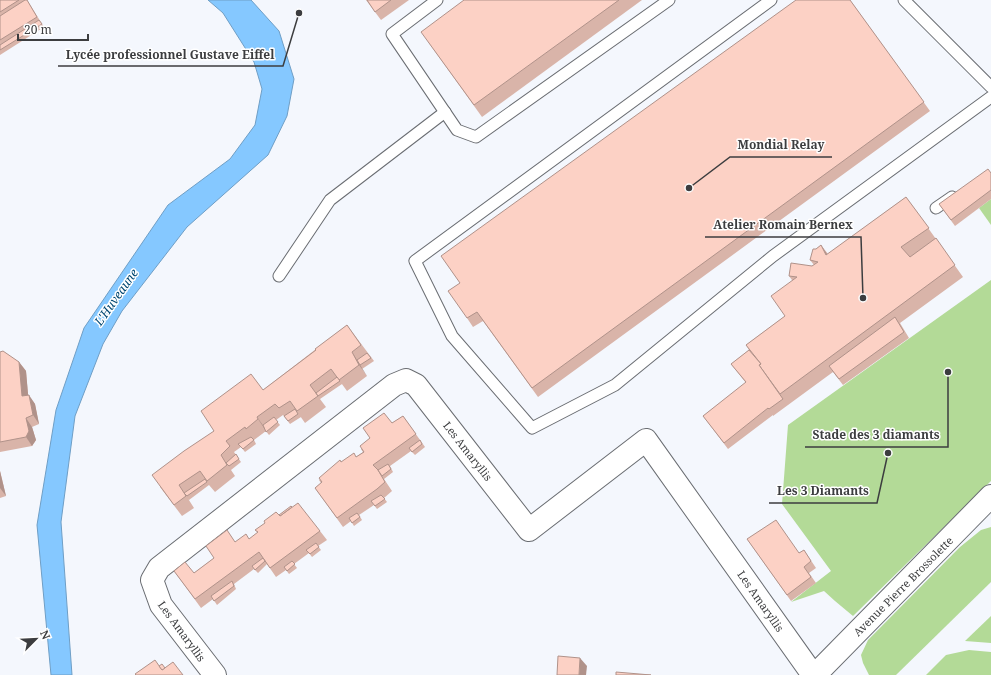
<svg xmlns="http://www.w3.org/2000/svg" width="991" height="675" viewBox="0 0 991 675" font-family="'Noto Serif',serif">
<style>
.green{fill:#b3da97}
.water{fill:#85c8ff;stroke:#6f9ec5}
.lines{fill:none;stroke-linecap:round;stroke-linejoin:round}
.service-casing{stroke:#6a6d72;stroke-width:13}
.minor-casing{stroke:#6a6d72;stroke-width:24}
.tertiary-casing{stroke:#6a6d72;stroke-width:24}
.service{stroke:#fff;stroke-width:11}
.minor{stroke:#fff;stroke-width:22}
.tertiary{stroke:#fff;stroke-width:22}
.wall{fill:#d9b4a9}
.shaded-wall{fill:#b0928a}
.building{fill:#fcd1c5;stroke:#b0928a}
.labels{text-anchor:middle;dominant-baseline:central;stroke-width:3;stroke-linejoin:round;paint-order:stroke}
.street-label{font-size:11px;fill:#3c3d3f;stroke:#fff}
.water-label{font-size:12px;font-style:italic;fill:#004772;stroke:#fff}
.leader{fill:none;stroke:#3c3d3f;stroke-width:1.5}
.callout-dot{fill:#3c3d3f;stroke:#fff;stroke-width:1.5}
.callout-label{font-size:12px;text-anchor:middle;font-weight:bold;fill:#3c3d3f;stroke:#fff;stroke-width:3;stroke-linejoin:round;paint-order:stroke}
</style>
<rect width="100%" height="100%" fill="#f4f7fd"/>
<!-- green -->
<g class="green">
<polygon points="991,199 991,225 979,208"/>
<polygon points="991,280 991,481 853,616 835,601 824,591 791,602 831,571 782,504 788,425"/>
<polygon points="991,527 991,582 896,675 869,675 863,663 861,655 868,640 960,547 981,530"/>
<polygon points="991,616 991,643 965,641"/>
<polygon points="969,650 991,652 991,675 926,675 946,655"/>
</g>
<!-- water -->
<polygon class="water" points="208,0 251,0 279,31 294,79 287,116 268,155 187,227 122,311 103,344 75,416 61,522 72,675 51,675 37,525 56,410 84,328 168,205 230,159 255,125 262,89 254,62 223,13"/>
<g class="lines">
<!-- service casing -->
<g class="service-casing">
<g id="service">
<polyline points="437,0 392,34 457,130 476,137 669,0"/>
<polyline points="771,0 415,261 452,336 532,428 615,385 773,256 991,97"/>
<polyline points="904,0 991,87"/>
<polyline points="936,208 952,197"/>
<polyline points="279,276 330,200 445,112"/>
</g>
</g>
<!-- minor casing -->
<g class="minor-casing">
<polyline id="minor" points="215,675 161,605 152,580 159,568 394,385 406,380 416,385 529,530 646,440 813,675"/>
</g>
<!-- tertiary casing -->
<g class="tertiary-casing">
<polyline id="tertiary" points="815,675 991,496"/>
</g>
<!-- service -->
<use href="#service" class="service"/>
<!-- minor -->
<use href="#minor" class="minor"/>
<!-- tertiary -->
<use href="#tertiary" class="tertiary"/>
</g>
<!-- wall -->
<g class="wall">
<polygon points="0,0 27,0 44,27 0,55"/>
<polygon points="366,0 409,0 381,20"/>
<polygon points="464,0 642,0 482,117 429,43"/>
<polygon points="850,0 930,111 538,397 483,321 473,327 467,318 460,283"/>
<polygon points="991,173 991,199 955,226 939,204"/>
<polygon points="906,197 963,277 900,323 909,338 843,385 833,372 773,416 773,415 728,449 703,416 746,383 731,364 749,350 746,345 785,316 792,280 789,276 814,265 810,260 816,249 821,245 828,254"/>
<polygon points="347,325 374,361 362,369 367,376 347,391 339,380 342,384 320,399 326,407 305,423 298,413 301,417 290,424 283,415 276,420 280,425 269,435 265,430 266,431 254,440 256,444 245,452 241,447 234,452 241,462 231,470 235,476 215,492 209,485 189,500 187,497 194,508 182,516 160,487 214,431 263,390"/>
<polygon points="0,352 19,362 26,371 28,395 35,404 39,424 32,427 36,440 32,446 0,452"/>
<polygon points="403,416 425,447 415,455 411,451 390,466 393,472 384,479 392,491 384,498 387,502 377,509 374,505 359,515 362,520 354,526 351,521 343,527 315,488 321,483 319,480 341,462 356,457 363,452 361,449 392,423"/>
<polygon points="0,471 6,496 0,498"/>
<polygon points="292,507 320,531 327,540 318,546 321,550 312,557 309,553 294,564 297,568 289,574 286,570 276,577 267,564 258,573 254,569 234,584 236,589 217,605 213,599 201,608 174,571 194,573 235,542 249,539 258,533 255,530"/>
<polygon points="747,539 799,553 804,550 816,568 809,573 816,583 791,601"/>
</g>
<!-- shaded-wall -->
<g class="shaded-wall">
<polygon points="821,245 829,257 826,255"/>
<polygon points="352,352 359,363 367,376 359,365"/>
<polygon points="19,362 26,371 29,405 22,396"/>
<polygon points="29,395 35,404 39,424 33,415"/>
<polygon points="257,417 265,428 266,431 258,419"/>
<polygon points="26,418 32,427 36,440 32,446 26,437"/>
<polygon points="0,471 6,496 0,488"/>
<polygon points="580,658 587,666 586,675 579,675"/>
</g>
<!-- building -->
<g class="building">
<polygon points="0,0 19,0 0,12"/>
<polygon points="25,0 27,0 37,17 0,40 0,16"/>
<polygon points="367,0 391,0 375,12"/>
<polygon points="464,0 619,0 474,105 421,32"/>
<polygon points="796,0 850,0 924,102 532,388 477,312 467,318 448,291 460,283 441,256"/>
<polygon points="39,20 42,24 0,50 0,45"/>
<polygon points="988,169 991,173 991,190 951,220 939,204"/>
<polygon points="906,197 929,228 901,247 910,257 936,238 955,265 780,394 759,365 761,364 746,345 785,316 771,296 797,277 789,276 791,263 812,266 818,262 810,260 813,249 816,249 821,245 826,255"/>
<polygon points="895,317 904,332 839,379 829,366"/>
<polygon points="347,325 361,345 352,352 359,365 339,380 331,369 310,385 318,396 297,411 290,401 279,408 275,404 257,417 258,419 246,429 245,427 226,441 230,446 221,455 227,465 207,481 200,471 179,485 186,496 174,505 152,475 184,451 214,431 201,411 251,374 263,390 316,350 315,349"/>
<polygon points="749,350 761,364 759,365 783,399 769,409 768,408 724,443 703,416 746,382 731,364"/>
<polygon points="3,351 19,362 22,396 29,395 33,415 26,418 29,431 26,437 0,442 0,352"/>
<polygon points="367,353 371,358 360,365 357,360"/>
<polygon points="337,377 340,381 318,396 316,393"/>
<polygon points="295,409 298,414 288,421 284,416"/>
<polygon points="384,413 392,423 403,416 416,434 373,465 378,470 385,482 377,489 337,518 315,488 322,482 319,478 340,460 341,462 354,453 356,457 364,452 360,446 370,438 363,428"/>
<polygon points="274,417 278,422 266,432 263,425"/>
<polygon points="251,437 254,440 243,449 238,444"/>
<polygon points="420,440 422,444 412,452 409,448"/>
<polygon points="236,454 239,459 229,466 226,463"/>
<polygon points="388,464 391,469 382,476 378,470"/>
<polygon points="205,479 207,482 187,496 184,493"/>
<polygon points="381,495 385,499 375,506 371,501"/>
<polygon points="298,503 320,531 270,568 259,552 195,599 174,571 185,562 194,573 214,558 206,546 227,530 235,542 246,534 249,539 258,532 255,530 265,523 264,521 276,512 280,516"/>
<polygon points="291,506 292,507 280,516 279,515"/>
<polygon points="357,513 360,517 352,523 349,518"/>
<polygon points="776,520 799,553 804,550 811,561 804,567 811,577 787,595 747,539"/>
<polygon points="316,543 319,547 310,554 306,550"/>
<polygon points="263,558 265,561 255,570 252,566"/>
<polygon points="292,561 295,564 287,571 284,567"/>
<polygon points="232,581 234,586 214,601 211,596"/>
<polygon points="558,656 580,658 579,675 557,675"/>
<polygon points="155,660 162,670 173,662 183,675 136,675 135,674"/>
<polygon points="162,664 165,668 162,670 159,666"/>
<polygon points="616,672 651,675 616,675"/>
</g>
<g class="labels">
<!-- street labels -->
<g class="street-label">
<text transform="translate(468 451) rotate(52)">Les Amaryllis</text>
<text transform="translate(903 586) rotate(-45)">Avenue Pierre Brossolette</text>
<text transform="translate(761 601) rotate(55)">Les Amaryllis</text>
<text transform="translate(182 631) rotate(54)">Les Amaryllis</text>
</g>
<!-- water labels -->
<g class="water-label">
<text transform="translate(116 297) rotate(-55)">L'Huveaune</text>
</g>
</g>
<!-- callouts -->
<path class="leader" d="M299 13L283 66H58M689 188L730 157H832M863 298L861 237H705M948 372L948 447H805M888 453L877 503H769"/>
<g class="callout-dot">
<circle cx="299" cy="13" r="4"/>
<circle cx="689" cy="188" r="4"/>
<circle cx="863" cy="298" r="4"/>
<circle cx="948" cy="372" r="4"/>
<circle cx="888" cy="453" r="4"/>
</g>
<g class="callout-label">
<text x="170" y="59">Lycée professionnel Gustave Eiffel</text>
<text x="781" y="149">Mondial Relay</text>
<text x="783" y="229">Atelier Romain Bernex</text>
<text x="876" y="439">Stade des 3 diamants</text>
<text x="823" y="495">Les 3 Diamants</text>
</g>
<!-- north arrow -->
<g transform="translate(36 639) rotate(66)" stroke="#ffffff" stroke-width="3" paint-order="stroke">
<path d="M0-3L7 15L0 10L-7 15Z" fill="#3c3d3f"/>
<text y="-6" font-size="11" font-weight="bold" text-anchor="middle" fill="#3c3d3f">N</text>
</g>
<!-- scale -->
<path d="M18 34v6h70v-6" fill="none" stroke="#3c3d3f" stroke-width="2"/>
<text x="24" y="34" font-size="12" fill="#3c3d3f" stroke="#ffffff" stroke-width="3" paint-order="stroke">20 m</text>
</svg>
